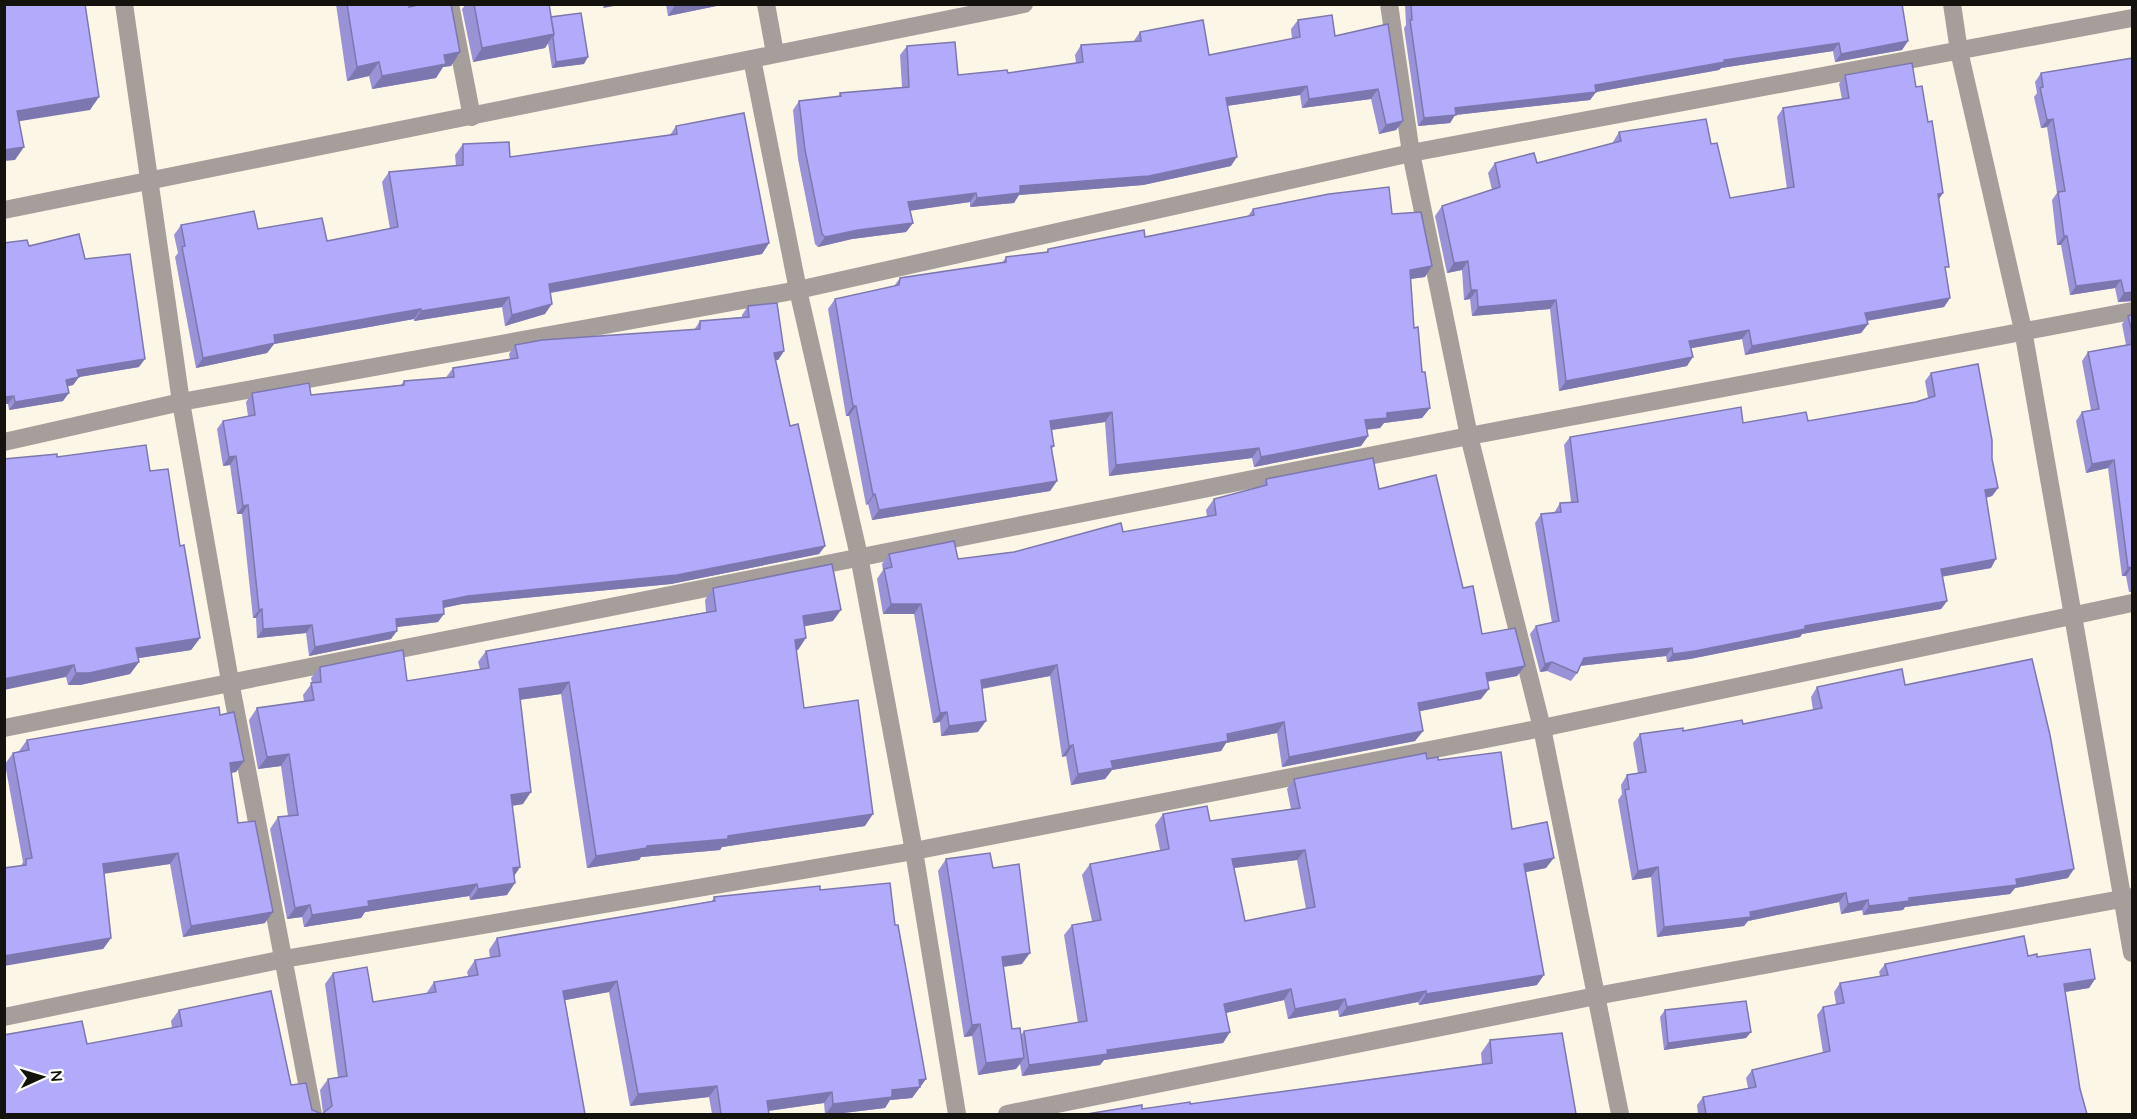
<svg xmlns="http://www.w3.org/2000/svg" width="2137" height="1119" viewBox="0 0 2137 1119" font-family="Quicksand,sans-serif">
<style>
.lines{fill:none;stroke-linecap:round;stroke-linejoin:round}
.street{stroke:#a69e9b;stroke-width:18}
.wall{fill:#9992d7;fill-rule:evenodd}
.shaded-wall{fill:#7d77af}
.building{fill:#b2aafa;stroke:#7d77af;stroke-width:1.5;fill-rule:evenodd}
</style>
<rect width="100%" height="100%" fill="#fcf6e6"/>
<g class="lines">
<!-- street -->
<g class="street">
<polyline points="124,4 181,402 230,681 313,1114"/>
<polyline points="450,4 472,117"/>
<polyline points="766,4 775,53"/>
<polyline points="1389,4 1411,153 1469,436 1542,728 1620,1114"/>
<polyline points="1952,4 1959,51 2023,330 2132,953"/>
<polyline points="752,59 798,290 859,556 914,851 957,1114"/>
<polyline points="4,210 1024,4"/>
<polyline points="4,442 181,402 798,290 1411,153 2132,18"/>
<polyline points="4,728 1469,436 2132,311"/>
<polyline points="4,1017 284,959 914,851 1542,728 2132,603"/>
<polyline points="1007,1114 1596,996 2132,897"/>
</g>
</g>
<!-- wall -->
<g class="wall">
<polygon points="336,4 409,4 409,7 460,52 451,66 443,67 436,78 372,89 369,76 347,81"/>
<polygon points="466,4 549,4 551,17 584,64 552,68 548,43 545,48 473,62 462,9"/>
<polygon points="666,4 726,4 668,16"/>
<polygon points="1405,4 1902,4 1908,41 1902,50 1835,62 1833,51 1721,68 1719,70 1596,92 1590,100 1455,115 1450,123 1418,126 1404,28 1406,25"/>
<polygon points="1298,20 1335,36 1403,121 1396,130 1379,134 1371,99 1302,108 1300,95 1227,106 1231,166 1143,185 1019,195 1014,203 970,207 970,202 910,210 913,223 906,232 852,239 818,247 815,244 798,159 793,110 799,101 838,97 840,93 902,87 900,55 907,46 958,75 1008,73 1076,63 1075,55 1081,45 1133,42 1140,32 1209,55 1292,39 1291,29"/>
<polygon points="2133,58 2133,301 2118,302 2115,288 2070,295 2061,245 2057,245 2052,200 2057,193 2047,127 2041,128 2034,97 2037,93 2035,82 2041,73"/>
<polygon points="1845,75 1916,87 1928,122 1943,193 1938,200 1946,272 1950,298 1944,307 1867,321 1868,324 1861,333 1745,355 1742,339 1691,348 1687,366 1559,391 1550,309 1472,316 1470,299 1464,300 1462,270 1447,273 1435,216 1442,206 1492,190 1488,173 1495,163 1537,163 1613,143 1613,142 1619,132 1711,144 1730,198 1787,189 1777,117 1783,108 1842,99 1839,84"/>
<polygon points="676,126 769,243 762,254 551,293 545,314 505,326 502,307 414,321 414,319 274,344 267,353 196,368 175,257 178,253 174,235 181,225 258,229 327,241 390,229 382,182 389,172 456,166 455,155 463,144 510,157 670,135"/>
<polygon points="1253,209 1392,214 1425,277 1410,279 1414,328 1430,408 1422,418 1384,423 1380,428 1367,430 1368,436 1361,446 1254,467 1252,458 1109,476 1105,422 1052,430 1054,446 1051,450 1057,481 1050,491 872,520 868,504 866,505 849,416 846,416 828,309 835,299 894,286 900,278 1002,263 1006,257 1046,252 1048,249 1145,237 1248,216"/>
<polygon points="29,246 85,259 139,367 79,377 73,385 67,386 63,401 9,410 8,404"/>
<polygon points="748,306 784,351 778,360 775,360 790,426 825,546 819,554 671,584 462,604 444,608 438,622 397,627 391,639 309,656 306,633 257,638 256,618 253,618 242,514 237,514 230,465 223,466 217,429 223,421 248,416 246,402 252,393 311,395 401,385 404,381 447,378 447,376 453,368 510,359 509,354 515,345 694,330 700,321 742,317 742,315"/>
<polygon points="2133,314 2133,592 2129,592 2126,576 2122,576 2108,468 2086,473 2076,421 2082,412 2091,410 2082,361 2088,352 2126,345 2122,324 2128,316"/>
<polygon points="1931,373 1992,459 1998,488 1992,496 1986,498 1991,568 1942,576 1947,601 1941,609 1802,634 1800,637 1690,659 1667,662 1666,656 1580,666 1577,673 1571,681 1547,671 1540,672 1530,634 1536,626 1552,623 1535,523 1541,514 1554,513 1560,503 1571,502 1564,445 1570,437 1743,423 1808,421 1916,402 1928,398 1925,381"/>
<polygon points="57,457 150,471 180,546 200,638 191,650 138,658 139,662 130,674 80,685 68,685 66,677"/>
<polygon points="1266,479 1379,489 1463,588 1482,634 1525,666 1517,676 1487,682 1481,699 1419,711 1423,731 1415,741 1282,767 1277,733 1226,743 1221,751 1112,770 1105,779 1071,785 1066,756 1062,757 1050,676 982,689 978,732 941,736 940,722 933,723 914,614 883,614 877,579 883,570 882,564 889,554 958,559 1014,552 1207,517 1206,510 1214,499 1260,487"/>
<polygon points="713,588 833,621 805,626 798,650 796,650 804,708 865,826 722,847 720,850 641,857 639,860 587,868 561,694 520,700 523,804 512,806 520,867 514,876 507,895 470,900 469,896 365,912 361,918 304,927 302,917 287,919 270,829 278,817 288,816 281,766 258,769 249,720 257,708 304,701 303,695 312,683 311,678 320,667 407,681 480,669 478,662 486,651 706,612 705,600"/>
<polygon points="1905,685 2068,878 2015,888 2010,894 1905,907 1903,910 1863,915 1862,910 1841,914 1839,902 1748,921 1744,926 1657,937 1651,877 1632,880 1618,800 1622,794 1621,785 1627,775 1638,773 1633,743 1640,734 1683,731 1743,724 1813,710 1811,697 1817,687"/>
<polygon points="220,715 244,761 236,772 231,773 238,823 265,923 183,937 170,864 104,873 111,938 103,949 21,866 23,862 5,764 13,753 19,751 27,740"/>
<path d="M 1427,759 L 1438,760 L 1512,829 L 1546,868 L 1525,872 L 1537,985 L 1419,1005 L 1418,1002 L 1339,1017 L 1338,1010 L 1288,1019 L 1284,1000 L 1226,1013 L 1230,1032 L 1223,1043 L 1104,1060 L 1100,1065 L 1022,1076 L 1020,1064 L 1016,1069 L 978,1075 L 972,1036 L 964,1037 L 938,871 L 946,859 L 993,868 L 1022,964 L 1003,967 L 1012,1029 L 1021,1035 L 1024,1031 L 1078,1023 L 1064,935 L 1072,925 L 1092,921 L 1082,875 L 1090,864 L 1160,850 L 1155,825 L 1163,814 L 1210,821 L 1291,809 L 1287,789 L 1294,779 ZM 1297,860 L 1306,909 L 1245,921 L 1234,868 Z"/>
<polygon points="820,890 895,925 926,1079 912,1098 890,1100 885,1108 835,1114 825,1114 824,1103 769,1111 769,1114 712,1114 709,1097 630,1106 609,992 565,1000 585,1114 4,1114 172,1028 171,1021 179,1010 291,1085 312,1110 322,1114 323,1113 320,1090 328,1079 338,1077 325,984 333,973 373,1002 426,994 434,982 468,976 467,972 475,960 490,958 489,950 497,938 712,901 714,897"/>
<polygon points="2028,956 2037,957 2095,979 2089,988 2065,992 2080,1089 2087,1114 1698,1114 1697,1105 1703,1097 1748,1088 1746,1078 1752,1070 1823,1053 1817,1015 1823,1007 1836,1004 1834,992 1840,983 1880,976 1879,972 1885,964"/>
<polygon points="1665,1010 1751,1032 1746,1038 1664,1050 1660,1017"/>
<polygon points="1490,1040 1576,1114 1142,1109 1190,1104 1482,1064 1481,1053"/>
</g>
<!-- shaded-wall -->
<g class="shaded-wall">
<polygon points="605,4 625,4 603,8"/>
<polygon points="676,4 726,4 668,16"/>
<polygon points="554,34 545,48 473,62 482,48"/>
<polygon points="1908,41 1902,50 1835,62 1841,54"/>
<polygon points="1839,43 1833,51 1721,68 1719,70 1596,92 1590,100 1455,115 1450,123 1418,126 1424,118 1455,108 1595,85 1724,60"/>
<polygon points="460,52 451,66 443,67 436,78 372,89 382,76 444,55"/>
<polygon points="588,57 584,64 552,68 556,62"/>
<polygon points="379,62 369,76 347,81 357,67"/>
<polygon points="1307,86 1300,95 1219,107 1226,98"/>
<polygon points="1378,89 1371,99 1302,108 1309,99"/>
<polygon points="99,97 90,110 8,123 17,111"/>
<polygon points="2053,119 2047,127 2041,128 2047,120"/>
<polygon points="1403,121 1396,130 1379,134 1386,125"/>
<polygon points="24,147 15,160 4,161 4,150"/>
<polygon points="1237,157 1231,166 1143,185 1019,195 1014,203 970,207 977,198 1020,186"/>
<polygon points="976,193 970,202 902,212 908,202"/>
<polygon points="1943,193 1937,202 1938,194"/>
<polygon points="913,223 906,232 852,239 818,247 825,237 858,230"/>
<polygon points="2064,236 2067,236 2061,245 2057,245"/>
<polygon points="769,243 762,254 542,294 549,284"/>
<polygon points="1468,261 1462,270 1447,273 1454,263"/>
<polygon points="1432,266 1425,277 1403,280 1410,270"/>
<polygon points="2121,280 2115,288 2070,295 2076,286"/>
<polygon points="1471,290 1477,290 1470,299 1464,300"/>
<polygon points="2133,292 2133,301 2118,302 2124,293"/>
<polygon points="509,297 502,307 414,321 421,311"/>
<polygon points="1950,298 1944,307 1859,322 1865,313"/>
<polygon points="1556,300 1550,309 1472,316 1478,307"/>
<polygon points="552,304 545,314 505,326 512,315"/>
<polygon points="421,309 414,319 274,344 267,353 196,368 203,358 274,335"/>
<polygon points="1868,324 1861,333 1745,355 1752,346"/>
<polygon points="1749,330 1742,339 1682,350 1689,341"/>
<polygon points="784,351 778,360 768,361 774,353"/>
<polygon points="1693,357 1687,366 1559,391 1566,381"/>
<polygon points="145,359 139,367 79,377 73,385 61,388 66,380 77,370"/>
<polygon points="69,393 63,401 9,410 15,402"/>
<polygon points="14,396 8,404 4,404 4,397"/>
<polygon points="853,406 856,406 849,416 846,416"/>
<polygon points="1430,408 1422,418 1384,423 1380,428 1358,430 1365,420 1387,413"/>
<polygon points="1112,412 1105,422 1043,431 1050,421"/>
<polygon points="1368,436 1361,446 1254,467 1261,457"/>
<polygon points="1259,448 1252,458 1109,476 1116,465"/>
<polygon points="236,456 230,465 223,466 229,457"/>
<polygon points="2114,460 2108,468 2086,473 2092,464"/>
<polygon points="1057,481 1050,491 872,520 879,510"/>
<polygon points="1998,488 1992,496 1980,499 1985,490"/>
<polygon points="875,494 868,504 866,505 873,495"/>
<polygon points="248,505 242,514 237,514 243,506"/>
<polygon points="825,546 819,554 671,584 462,604 437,609 443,601 468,596"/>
<polygon points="1996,559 1991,568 1935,578 1941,569"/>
<polygon points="2132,567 2126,576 2122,576 2128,568"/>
<polygon points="1947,601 1941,609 1802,634 1800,637 1690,659 1667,662 1673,654 1805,626"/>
<polygon points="891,604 921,604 914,614 883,614"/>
<polygon points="262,609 256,618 253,618 259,610"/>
<polygon points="841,610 833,621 795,628 803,616"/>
<polygon points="444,614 438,622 389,628 396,619"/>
<polygon points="312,625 306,633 257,638 263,629"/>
<polygon points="397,631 391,639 309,656 315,647"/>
<polygon points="200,638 191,650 127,660 136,648"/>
<polygon points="806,638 798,650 787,651 795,640"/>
<polygon points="1672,648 1666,656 1578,666 1584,658"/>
<polygon points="139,662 130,674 80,685 68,685 76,673"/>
<polygon points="1552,662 1547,671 1540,672 1545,664"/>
<polygon points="74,665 66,677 4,690 4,679"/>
<polygon points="1057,665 1050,676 973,690 981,680"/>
<polygon points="1525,666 1517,676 1478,683 1486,673"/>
<polygon points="569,682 561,694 510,701 519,689"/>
<polygon points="1489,689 1481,699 1411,713 1418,703"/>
<polygon points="947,712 940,722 933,723 940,713"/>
<polygon points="986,721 978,732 941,736 949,726"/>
<polygon points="1284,722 1277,733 1226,743 1221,751 1112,770 1105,779 1071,785 1078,774 1111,761"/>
<polygon points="1423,731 1415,741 1282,767 1289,757"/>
<polygon points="1073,745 1066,756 1062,757 1069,746"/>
<polygon points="289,754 281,766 258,769 267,757"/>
<polygon points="244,761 236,772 222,774 230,763"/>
<polygon points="531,792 523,804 503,807 511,795"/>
<polygon points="873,814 865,826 722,847 720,850 641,857 639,860 587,868 596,856 647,846 728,836"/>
<polygon points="1305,850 1297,860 1225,869 1232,859"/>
<polygon points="178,853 170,864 96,875 103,864"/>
<polygon points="1554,858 1546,868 1516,874 1524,864"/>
<polygon points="520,867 512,879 513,868"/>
<polygon points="1658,867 1651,877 1632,880 1638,871"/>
<polygon points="2074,869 2068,878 2015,888 2010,894 1905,907 1903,910 1863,915 1869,906 1909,898"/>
<polygon points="515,883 507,895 470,900 478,889"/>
<polygon points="477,884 469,896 365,912 361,918 304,927 312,915 368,901"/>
<polygon points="1846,893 1839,902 1748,921 1744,926 1657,937 1664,927 1750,912"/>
<polygon points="1868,900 1862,910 1841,914 1848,904"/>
<polygon points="310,905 302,917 287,919 295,908"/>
<polygon points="273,912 265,923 183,937 191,926"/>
<polygon points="111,938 103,949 4,966 4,956"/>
<polygon points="1030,953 1022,964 994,968 1002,957"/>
<polygon points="1544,975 1537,985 1419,1005 1426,994"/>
<polygon points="2095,979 2089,988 2058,993 2064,984"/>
<polygon points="617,981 609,992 555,1002 563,991"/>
<polygon points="1291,989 1284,1000 1216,1015 1224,1004"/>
<polygon points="1426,991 1418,1002 1339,1017 1347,1007"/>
<polygon points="1345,999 1338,1010 1288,1019 1295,1009"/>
<polygon points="980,1024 972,1036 964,1037 972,1025"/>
<polygon points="1230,1032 1223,1043 1104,1060 1100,1065 1022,1076 1029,1065 1107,1050"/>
<polygon points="1751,1032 1746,1038 1664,1050 1668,1043"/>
<polygon points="1024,1058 1016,1069 978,1075 986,1063"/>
<polygon points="926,1079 912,1098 890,1100 885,1108 835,1114 826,1114 833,1104 892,1090 919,1080"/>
<polygon points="717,1086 709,1097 630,1106 638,1094"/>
<polygon points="832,1092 824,1103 759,1112 767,1101"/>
</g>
<!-- building -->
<g class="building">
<polygon points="4,4 85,4 99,97 17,111 24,147 4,150"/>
<polygon points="347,4 409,4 409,7 422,4 451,4 460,52 444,55 446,64 382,76 379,62 357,67"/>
<polygon points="474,4 549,4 554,34 482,48"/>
<polygon points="1411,4 1902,4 1908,41 1841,54 1839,43 1724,60 1725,62 1595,85 1596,92 1455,108 1456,115 1424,118 1410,20 1412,20"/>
<polygon points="581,13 588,57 556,62 553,37 554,34 551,17"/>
<polygon points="1332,15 1335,36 1388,24 1403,121 1386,125 1378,89 1309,99 1307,86 1226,98 1237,157 1149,176 1020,186 1020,193 977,198 976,193 908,202 913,223 858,230 825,237 822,234 805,150 799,101 841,96 840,93 909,87 907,46 955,42 958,75 1007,70 1008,73 1083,62 1081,45 1141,41 1140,32 1203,20 1209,55 1300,37 1298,20"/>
<polygon points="2133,58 2133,292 2124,293 2121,280 2076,286 2067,236 2064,236 2058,192 2065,191 2053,119 2047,120 2040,88 2043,87 2041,73"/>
<polygon points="1912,63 1916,87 1922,86 1928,122 1932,121 1943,193 1938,194 1949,267 1945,267 1950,298 1865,313 1868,324 1752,346 1749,330 1689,341 1693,357 1566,381 1556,300 1478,307 1477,290 1471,290 1468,261 1454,263 1442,206 1500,187 1495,163 1534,153 1537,163 1621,141 1619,132 1706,119 1711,144 1717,143 1730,198 1794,187 1783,108 1849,98 1845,75"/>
<polygon points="744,113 769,243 549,284 552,304 512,315 509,297 421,311 421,309 274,335 275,343 203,358 182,247 185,246 181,225 254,211 258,229 322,218 327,241 398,227 389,172 463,165 463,144 509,142 510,157 677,134 676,126"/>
<polygon points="1389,187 1392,214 1421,212 1432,266 1410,270 1414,328 1418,327 1422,372 1425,372 1430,408 1387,413 1387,418 1365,420 1368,436 1261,457 1259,448 1116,465 1112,412 1050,421 1054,446 1051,446 1057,481 879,510 875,494 873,495 856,406 853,406 835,299 899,285 900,278 1006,262 1006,257 1048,252 1048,249 1144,230 1145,237 1254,215 1253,209 1329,194"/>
<polygon points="79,234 85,259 130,254 145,359 77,370 79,377 66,380 69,393 15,402 14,396 4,397 4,243 27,240 29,246"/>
<polygon points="777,303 784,351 774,353 790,426 798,424 825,546 677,575 468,596 443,601 444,614 396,619 397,631 315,647 312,625 263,629 262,609 259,610 248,505 243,506 236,456 229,457 223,421 255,415 252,393 309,383 311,395 404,385 404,381 454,377 453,368 518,358 515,345 542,340 700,329 700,321 749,317 748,306"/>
<polygon points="2133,314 2133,336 2128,316"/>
<polygon points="2133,344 2133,568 2132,567 2128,568 2114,460 2092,464 2082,412 2099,409 2088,352"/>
<polygon points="1978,364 1992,440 1992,459 1998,488 1985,490 1996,559 1941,569 1947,601 1805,626 1805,629 1695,651 1673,654 1672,648 1584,658 1577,673 1552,662 1545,664 1536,626 1559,621 1541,514 1561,512 1560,503 1578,502 1570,437 1741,407 1743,423 1806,412 1808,421 1916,402 1935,396 1931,373"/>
<polygon points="146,445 150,471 168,469 180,546 184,545 200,638 136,648 139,662 89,673 76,673 74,665 4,679 4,459 57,454 57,457"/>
<polygon points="1373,458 1379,489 1436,475 1463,588 1473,586 1482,634 1515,628 1525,666 1486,673 1489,689 1418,703 1423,731 1289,757 1284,722 1227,734 1228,741 1111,761 1113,768 1078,774 1073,745 1069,746 1057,665 981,680 986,721 949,726 947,712 940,713 921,604 891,604 884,569 892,567 889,554 954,541 958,559 1014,552 1121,523 1123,532 1216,515 1214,499 1267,485 1266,479"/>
<polygon points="832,564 841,610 803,616 806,638 795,640 804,708 858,700 873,814 728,836 728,839 647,846 647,848 596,856 569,682 519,689 531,792 511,795 520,867 513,868 515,883 478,889 477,884 368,901 369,906 312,915 310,905 295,908 278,817 298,815 289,754 267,757 257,708 314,700 311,683 321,682 320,667 403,650 407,681 489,668 486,651 716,611 713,588"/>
<polygon points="2032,659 2050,735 2074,869 2016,879 2017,885 1909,898 1909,901 1869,906 1868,900 1848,904 1846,893 1750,912 1751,917 1664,927 1658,867 1638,871 1625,790 1629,789 1627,775 1646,772 1640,734 1683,728 1683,731 1742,720 1743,724 1822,708 1817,687 1902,669 1905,685"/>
<polygon points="219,707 220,715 234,712 244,761 230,763 238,823 255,821 273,912 191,926 178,853 103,864 111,938 4,956 4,868 26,865 26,859 32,858 13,753 29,750 27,740"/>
<path d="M 1501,752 L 1512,829 L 1547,822 L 1554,858 L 1524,864 L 1544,975 L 1426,994 L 1426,991 L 1347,1007 L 1345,999 L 1295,1009 L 1291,989 L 1224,1004 L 1230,1032 L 1107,1050 L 1108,1054 L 1029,1065 L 1024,1031 L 1087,1021 L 1072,925 L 1101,920 L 1090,864 L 1169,849 L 1163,814 L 1207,806 L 1210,821 L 1300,808 L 1294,779 L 1426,753 L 1427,759 L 1438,757 L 1438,760 ZM 1305,850 L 1315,907 L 1245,921 L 1232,859 Z"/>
<polygon points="990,853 993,868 1019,864 1030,953 1002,957 1012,1029 1020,1028 1024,1058 986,1063 980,1024 972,1025 946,859"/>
<polygon points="890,883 895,925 898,925 926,1079 919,1080 920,1087 892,1090 892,1097 833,1104 832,1092 767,1101 769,1114 721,1114 717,1086 638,1094 617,981 563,991 585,1114 4,1114 4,1035 82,1021 87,1044 182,1026 179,1010 271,991 291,1085 306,1083 312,1110 322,1114 332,1106 328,1079 347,1076 333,973 367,967 373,1002 436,992 434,982 478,975 475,960 500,956 497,938 715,901 714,897 820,886 820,890"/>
<polygon points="2024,936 2028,956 2037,954 2037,957 2090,949 2095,979 2064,984 2080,1089 2087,1114 1706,1114 1703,1097 1756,1087 1752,1070 1830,1051 1823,1007 1844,1003 1840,983 1888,975 1885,964"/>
<polygon points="1746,1001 1751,1032 1668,1043 1665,1010"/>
<polygon points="1562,1033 1576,1114 1087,1114 1142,1105 1142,1109 1190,1102 1190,1104 1492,1063 1490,1040"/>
</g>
<!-- border -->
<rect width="2137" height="1119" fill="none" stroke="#14120c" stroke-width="12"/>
<!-- north arrow -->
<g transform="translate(42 1077) rotate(86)" stroke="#ffffff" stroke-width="4.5" paint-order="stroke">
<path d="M0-4.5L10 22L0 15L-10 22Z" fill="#14120c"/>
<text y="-9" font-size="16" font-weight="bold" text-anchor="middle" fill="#14120c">N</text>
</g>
</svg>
